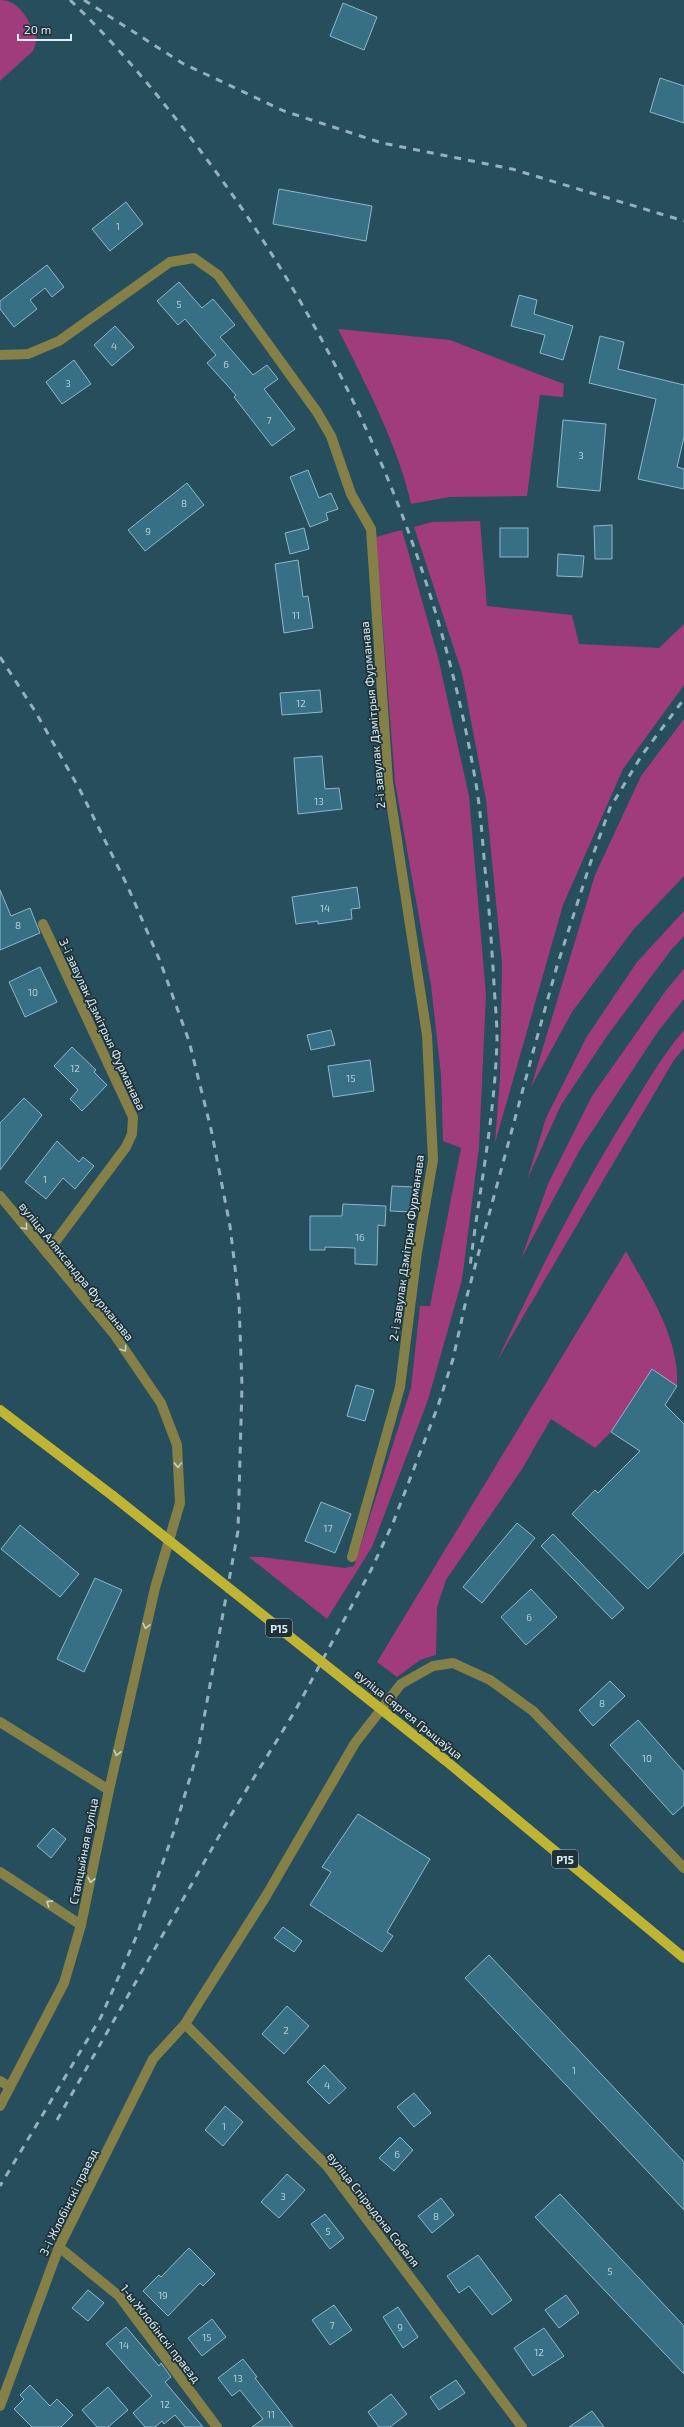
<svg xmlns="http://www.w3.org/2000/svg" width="684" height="2427" viewBox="0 0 684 2427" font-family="'Exo 2',sans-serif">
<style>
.green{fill:#a03b7c}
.building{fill:#376f84;stroke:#8eb9c9}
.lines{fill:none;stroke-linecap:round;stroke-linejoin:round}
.minor{stroke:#848048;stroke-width:10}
.major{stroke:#c0b434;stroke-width:10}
.rail{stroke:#94b1bc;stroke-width:3;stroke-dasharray:7 7;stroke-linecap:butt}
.major-bridge{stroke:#c0b434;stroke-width:10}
.oneway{stroke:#c4d3cc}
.labels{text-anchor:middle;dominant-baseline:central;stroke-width:3.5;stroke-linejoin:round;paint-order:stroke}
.number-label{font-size:10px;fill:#b1cfdb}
.shield{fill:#1f3137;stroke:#a2b6be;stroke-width:1}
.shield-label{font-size:11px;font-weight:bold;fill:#daeff8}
.street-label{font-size:12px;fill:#daeff8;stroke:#1f3137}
</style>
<rect width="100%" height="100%" fill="#264e5c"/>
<!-- green -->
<g class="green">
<path d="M 0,0 C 21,0 30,23 37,39 L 33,51 L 0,81 Z"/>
<path d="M 338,329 L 450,340 L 564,384 L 563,397 L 540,395 L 527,496 L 450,497 L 411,504 C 399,447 364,381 338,329 Z"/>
<polygon points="480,521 487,606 572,615 579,644 659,648 684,624 684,685 623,769 563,905 495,1143 500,1077 502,963 486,800 462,673 414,527 432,522"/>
<polygon points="402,530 438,657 469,796 486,995 479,1147 462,1280 428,1400 372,1547 327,1619 249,1557 262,1557 345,1568 354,1566 411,1388 420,1306 430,1306 461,1148 443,1141 441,1075 431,985 395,782 376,537"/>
<polygon points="684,719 684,876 633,930 572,1012 531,1087 595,875 641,776"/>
<polygon points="684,911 684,936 671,950 607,1036 561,1105 527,1180 546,1118 586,1038 637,962"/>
<polygon points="684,969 684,999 659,1030 581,1148 521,1259 548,1184 592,1096 667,989"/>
<path d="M 684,1030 L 684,1048 L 674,1060 L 497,1361 C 535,1279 575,1200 622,1123 C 642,1091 660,1058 684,1030 Z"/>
<path d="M 626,1251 C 648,1292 680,1337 677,1386 L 652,1370 L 611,1432 L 595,1448 L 551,1419 L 522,1469 L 446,1580 L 437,1607 L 436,1655 L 420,1660 L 397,1677 L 377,1662 Z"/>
</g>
<!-- building -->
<g class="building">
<polygon points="343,3 377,17 364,50 330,36"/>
<polygon points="660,78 684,86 684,123 650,112"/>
<polygon points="279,189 372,206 366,241 273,224"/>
<polygon points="126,202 143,224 110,251 92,229"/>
<polygon points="47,265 64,287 52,297 45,288 30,300 37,309 14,327 0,309 0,301"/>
<polygon points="179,282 202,308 213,299 235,325 220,337 253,375 267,365 278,379 264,389 295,429 272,446 234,397 236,395 207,363 216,355 185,319 178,325 157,301"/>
<polygon points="519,295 537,300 534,314 573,326 563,360 540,353 545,335 511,326"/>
<polygon points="115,326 134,347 112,366 94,345"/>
<polygon points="600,336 624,342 618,369 684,385 684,437 677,467 684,469 684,489 638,479 656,399 589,383"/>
<polygon points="74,360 91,384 62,404 46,382"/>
<polygon points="563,420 606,424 600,491 557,487"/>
<polygon points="308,470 319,498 331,493 338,509 326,513 328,520 310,527 290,477"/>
<polygon points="187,483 204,505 145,551 128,530"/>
<polygon points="612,525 612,559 595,559 594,526"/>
<polygon points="304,528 309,549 290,554 285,533"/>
<rect x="500" y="528" width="28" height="29"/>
<polygon points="558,554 584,556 582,577 557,576"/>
<polygon points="298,560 303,597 308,596 313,628 284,633 275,564"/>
<polygon points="320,690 322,712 282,715 280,693"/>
<polygon points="322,756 325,789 339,788 342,809 298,814 294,758"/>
<polygon points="357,887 360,908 351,909 352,919 318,924 318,921 296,924 292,897"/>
<polygon points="0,890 11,916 30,908 40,933 0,950"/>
<polygon points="40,967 57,1002 25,1017 9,982"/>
<polygon points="331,1030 335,1045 311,1050 307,1035"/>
<polygon points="72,1047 96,1070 94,1072 107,1085 82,1111 70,1099 78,1090 54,1066"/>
<polygon points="370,1060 374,1091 333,1097 328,1066"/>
<polygon points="24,1098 42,1115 0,1170 0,1123"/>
<polygon points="57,1141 79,1162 83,1157 94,1166 75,1189 63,1178 46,1199 25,1182"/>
<polygon points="392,1186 414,1187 412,1212 390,1211"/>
<polygon points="343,1204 386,1206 385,1226 378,1225 377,1265 355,1264 355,1248 325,1247 325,1250 310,1250 310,1216 342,1216"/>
<polygon points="652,1369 677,1386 665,1405 684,1424 684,1552 648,1589 572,1514 595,1490 598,1493 640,1451 611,1432"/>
<polygon points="356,1385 374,1390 365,1421 347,1416"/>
<polygon points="321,1502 351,1514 335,1553 305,1541"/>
<polygon points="517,1523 535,1538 482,1603 463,1587"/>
<polygon points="20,1525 79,1574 60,1597 1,1549"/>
<polygon points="553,1534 624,1608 612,1619 541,1546"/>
<polygon points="95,1578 122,1590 84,1672 57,1659"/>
<polygon points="531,1589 557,1617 526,1645 501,1617"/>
<polygon points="610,1681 625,1696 593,1726 579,1710"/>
<polygon points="638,1720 684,1772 684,1805 673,1815 610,1745"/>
<polygon points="358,1814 430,1859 387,1932 393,1936 382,1952 310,1905 331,1872 322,1867"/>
<polygon points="53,1828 66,1839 51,1858 37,1846"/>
<polygon points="283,1927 302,1941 294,1952 274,1938"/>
<polygon points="489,1955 684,2162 684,2210 465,1978"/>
<polygon points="287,2006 309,2026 284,2054 262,2034"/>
<polygon points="324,2065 346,2088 329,2104 307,2082"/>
<polygon points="414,2093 431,2113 414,2127 397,2107"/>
<polygon points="225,2106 243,2122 223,2146 205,2130"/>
<polygon points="400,2137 413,2150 394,2171 379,2158"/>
<polygon points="287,2174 305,2190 279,2218 261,2202"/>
<polygon points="560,2194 684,2326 684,2374 535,2217"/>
<polygon points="441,2198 454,2215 432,2233 418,2216"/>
<polygon points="325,2214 344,2238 330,2249 311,2224"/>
<polygon points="189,2248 215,2274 203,2286 200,2283 168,2316 143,2291 159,2275 161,2277"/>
<polygon points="478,2255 512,2300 492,2315 469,2286 459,2293 447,2276"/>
<polygon points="88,2290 104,2303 88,2321 72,2308"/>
<polygon points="566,2295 579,2313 559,2328 545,2310"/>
<polygon points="334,2305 352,2330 330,2345 312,2320"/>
<polygon points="398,2307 418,2337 403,2348 383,2317"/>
<polygon points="212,2319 226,2337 202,2356 188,2338"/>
<polygon points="126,2327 159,2366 161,2363 171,2377 165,2382 203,2427 185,2427 175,2415 164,2424 162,2421 155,2427 145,2427 133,2413 152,2396 106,2344"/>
<polygon points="544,2328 564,2356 533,2376 514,2348"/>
<polygon points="243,2359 257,2377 255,2378 293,2427 252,2427 263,2419 240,2390 232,2396 218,2378"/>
<polygon points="456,2380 465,2393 439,2410 430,2397"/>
<polygon points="30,2385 50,2406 57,2399 73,2415 61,2427 32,2427 14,2409 24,2399 20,2395"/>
<polygon points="108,2387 128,2410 108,2427 97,2427 82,2410"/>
<polygon points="391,2394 407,2414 390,2427 379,2427 368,2412"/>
<polygon points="592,2411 604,2427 569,2427"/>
</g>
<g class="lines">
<!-- minor -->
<g class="minor">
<polyline points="0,355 28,354 59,341 170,262 194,258 218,275 317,412 331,436 351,494 371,529 388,782 427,1035 433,1160 417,1252 400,1387 352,1557"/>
<polyline points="43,924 133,1117 132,1134 126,1147 47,1253"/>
<polyline points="0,1196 114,1334 161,1403 177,1445 180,1503 155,1588 109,1790 81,1925 64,1983 0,2106"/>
<polyline points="0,1722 109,1790"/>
<polyline points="0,1872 81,1925"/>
<polyline points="185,2024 327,2166 522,2427"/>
<polyline points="0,2081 10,2087"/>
<polyline points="59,2247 119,2296 217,2427"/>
<polyline points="0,2406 59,2247 153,2059 185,2024 266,1896 355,1743 401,1684 433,1666 453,1663 490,1680 533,1711 684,1868"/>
</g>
<!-- major -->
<g class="major">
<polyline points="0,1410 113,1496"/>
<polyline points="445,1760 684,1958"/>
</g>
<!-- rail -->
<g class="rail">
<path d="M 70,0 C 116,44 155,91 193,141 C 338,330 438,555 477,790 C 482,822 483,855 487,887 C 490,919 492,952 494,984 C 495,1002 497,1021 497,1039 C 495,1116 479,1191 470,1267"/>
<polyline points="84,0 182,63 284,111 382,143 512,169 684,221"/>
<polyline points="0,657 35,711 80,790 127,885 160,961 189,1041 211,1129 230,1226 239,1301 242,1386 238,1531 198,1751 174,1831 137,1935 101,2017 0,2186"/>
<polyline points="57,2120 234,1810 295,1711 371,1570 393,1523 438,1406 453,1359 467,1296 533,1052 557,966 593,855 610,808 642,755 684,699"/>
</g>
<!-- major-bridge -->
<polyline class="major-bridge" points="113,1496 445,1760"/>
</g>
<!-- one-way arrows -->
<defs><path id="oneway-chevron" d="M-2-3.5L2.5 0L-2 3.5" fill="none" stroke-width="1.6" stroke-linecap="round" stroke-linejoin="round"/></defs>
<g class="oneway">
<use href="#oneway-chevron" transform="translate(25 1227) rotate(50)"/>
<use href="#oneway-chevron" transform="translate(124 1349) rotate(56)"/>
<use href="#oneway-chevron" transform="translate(178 1465) rotate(88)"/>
<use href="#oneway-chevron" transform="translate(146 1626) rotate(103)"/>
<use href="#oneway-chevron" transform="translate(117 1753) rotate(103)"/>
<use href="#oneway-chevron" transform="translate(91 1880) rotate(102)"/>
<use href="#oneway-chevron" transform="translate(49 1903) rotate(-147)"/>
</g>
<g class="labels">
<!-- number labels -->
<g class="number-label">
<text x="118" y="226">1</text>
<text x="179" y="304">5</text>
<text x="114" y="346">4</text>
<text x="226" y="364">6</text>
<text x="68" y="383">3</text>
<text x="269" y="420">7</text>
<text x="581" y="455">3</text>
<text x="184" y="503">8</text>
<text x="148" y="531">9</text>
<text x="296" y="615">11</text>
<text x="301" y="703">12</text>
<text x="319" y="801">13</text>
<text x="325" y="908">14</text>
<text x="18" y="925">8</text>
<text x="33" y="992">10</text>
<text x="75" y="1068">12</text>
<text x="351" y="1078">15</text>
<text x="45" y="1179">1</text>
<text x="360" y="1237">16</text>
<text x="328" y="1528">17</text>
<text x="529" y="1617">6</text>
<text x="602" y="1703">8</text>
<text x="647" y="1758">10</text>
<text x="286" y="2030">2</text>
<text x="574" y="2070">1</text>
<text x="327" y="2085">4</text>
<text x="224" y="2126">1</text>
<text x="397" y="2154">6</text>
<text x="283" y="2196">3</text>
<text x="436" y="2216">8</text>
<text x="328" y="2231">5</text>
<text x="610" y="2271">5</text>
<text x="163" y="2295">19</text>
<text x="332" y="2325">7</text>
<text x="400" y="2327">9</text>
<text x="207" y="2337">15</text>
<text x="124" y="2345">14</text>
<text x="539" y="2352">12</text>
<text x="238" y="2378">13</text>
<text x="165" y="2404">12</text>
<text x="271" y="2414">11</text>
</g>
<!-- shield labels -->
<g class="shield">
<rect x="266" y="1619" width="26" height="18" rx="3"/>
<rect x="552" y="1850" width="26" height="18" rx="3"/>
</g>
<g class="shield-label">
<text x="279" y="1628">Р15</text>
<text x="565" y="1859">Р15</text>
</g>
<!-- street labels -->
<g class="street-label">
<text transform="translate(372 715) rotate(-95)">2-і завулак Дзмітрыя Фурманава</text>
<text transform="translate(103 1024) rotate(65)">3-і завулак Дзмітрыя Фурманава</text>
<text transform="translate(406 1248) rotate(-82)">2-і завулак Дзмітрыя Фурманава</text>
<text transform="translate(77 1271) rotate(51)">вуліца Аляксандра Фурманава</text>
<text transform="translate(409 1714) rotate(39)">вуліца Сяргея Грыцаўца</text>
<text transform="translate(83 1851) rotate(-79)">Станцыйная вуліца</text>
<text transform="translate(68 2202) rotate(-64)">3-і Жлобінскі праезд</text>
<text transform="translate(374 2209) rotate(52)">вуліца Спірыдона Собаля</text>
<text transform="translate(161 2333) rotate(52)">1-ы Жлобінскі праезд</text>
</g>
</g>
<!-- scale -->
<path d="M18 34v6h53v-6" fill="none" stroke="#daeff8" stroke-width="2"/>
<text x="24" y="34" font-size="12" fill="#daeff8" stroke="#1f3137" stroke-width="3" paint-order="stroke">20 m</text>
</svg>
